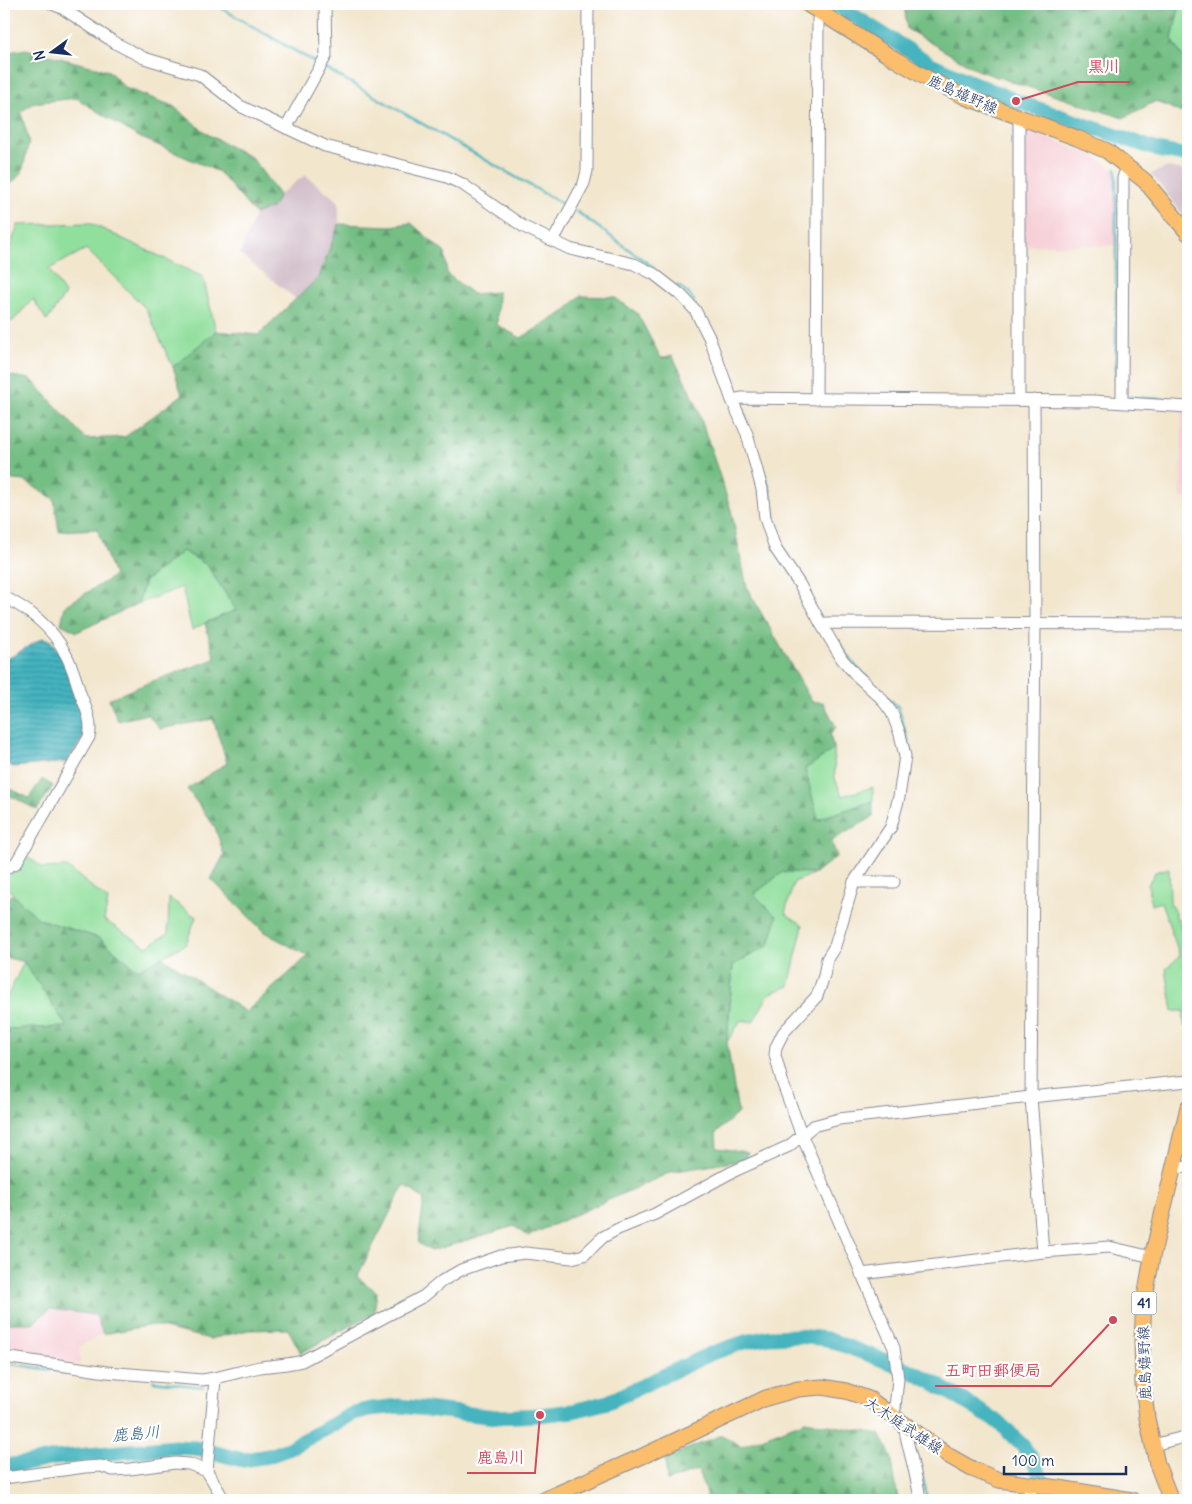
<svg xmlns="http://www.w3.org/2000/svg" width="1192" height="1504" viewBox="0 0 1192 1504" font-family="Delius,'Klee One',sans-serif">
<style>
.built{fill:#f6cfd7}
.industrial{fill:#d1bdc9}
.green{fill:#91df9d;stroke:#56877e}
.forest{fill:url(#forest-firs);stroke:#487671}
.water{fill:url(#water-rules);stroke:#30728e}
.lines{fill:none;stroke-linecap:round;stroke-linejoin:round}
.stream{stroke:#44b4be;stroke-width:2.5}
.river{stroke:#44b4be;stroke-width:15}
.minor-casing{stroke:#868a96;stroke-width:13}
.major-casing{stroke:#868a96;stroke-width:17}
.minor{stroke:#fff;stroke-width:11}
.major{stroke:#fabe6d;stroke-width:15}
.labels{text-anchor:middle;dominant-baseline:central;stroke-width:4.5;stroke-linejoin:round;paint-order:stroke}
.shield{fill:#fff;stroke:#5f6d8e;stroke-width:1}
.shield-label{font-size:14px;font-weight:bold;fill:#1b2f5e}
.street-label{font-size:15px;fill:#1b2f5e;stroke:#fff}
.water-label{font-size:16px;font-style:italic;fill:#295e80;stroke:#fff}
.leader{fill:none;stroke:#d1495b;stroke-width:2}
.callout-dot{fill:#d1495b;stroke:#fff;stroke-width:2}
.callout-label{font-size:16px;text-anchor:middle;font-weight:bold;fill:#d1495b;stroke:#fff;stroke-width:4.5;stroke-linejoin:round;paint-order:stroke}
</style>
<defs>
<pattern id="forest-firs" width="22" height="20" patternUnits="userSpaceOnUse" patternTransform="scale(1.25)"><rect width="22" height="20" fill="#74be84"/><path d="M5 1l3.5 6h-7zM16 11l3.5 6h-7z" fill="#5e9b6f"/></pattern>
<pattern id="water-rules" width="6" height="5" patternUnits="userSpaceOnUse" patternTransform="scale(1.25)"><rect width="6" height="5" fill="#44b4be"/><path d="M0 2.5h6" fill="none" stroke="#38939e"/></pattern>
</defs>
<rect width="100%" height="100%" fill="#fff"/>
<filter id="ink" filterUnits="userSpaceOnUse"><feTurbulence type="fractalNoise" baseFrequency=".02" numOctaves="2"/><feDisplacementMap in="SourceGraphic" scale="10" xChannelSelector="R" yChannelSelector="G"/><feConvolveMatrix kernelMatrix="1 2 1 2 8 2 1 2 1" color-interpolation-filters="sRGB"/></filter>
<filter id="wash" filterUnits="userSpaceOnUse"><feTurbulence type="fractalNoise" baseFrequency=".0096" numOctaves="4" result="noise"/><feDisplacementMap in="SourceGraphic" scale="20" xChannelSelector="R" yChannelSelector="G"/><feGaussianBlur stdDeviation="1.12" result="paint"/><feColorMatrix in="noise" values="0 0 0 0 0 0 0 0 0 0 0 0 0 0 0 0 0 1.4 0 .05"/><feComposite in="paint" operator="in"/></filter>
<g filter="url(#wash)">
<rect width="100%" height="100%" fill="#f2e6cd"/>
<!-- built -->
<g class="built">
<polygon points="1024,129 1090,154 1115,170 1115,246 1023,245"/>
<polygon points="1182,411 1188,412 1188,498 1181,498"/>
<polygon points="50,1309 96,1315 103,1334 80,1346 80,1365 4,1352 4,1323 33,1323"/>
</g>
<!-- industrial -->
<g class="industrial">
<polygon points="1168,167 1188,171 1188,221 1151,174"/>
<polygon points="305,175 339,202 339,224 319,277 296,299 240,254 255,214 273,207 279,195"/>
</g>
<!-- green -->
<g class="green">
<polygon points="1180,4 1188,4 1188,66 1172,39"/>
<polygon points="90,223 203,277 216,331 173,367 146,309 86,249 49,269 65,294 47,321 33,299 12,322 4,315 4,261 6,258 18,225"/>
<polygon points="183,551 207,565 236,610 205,623 192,630 182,587 138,604 145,581"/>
<polygon points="834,749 835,778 842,796 873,787 873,801 818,819 805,769"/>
<polygon points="25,855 43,868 67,867 108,900 104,920 147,947 168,933 169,898 196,917 186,944 138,970 99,938 39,919 13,895 4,881 4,875 17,871"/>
<polygon points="1169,868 1170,902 1183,932 1188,958 1188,1025 1184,1026 1184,1011 1173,1011 1166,969 1180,956 1161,902 1151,905 1148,885 1155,872"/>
<polygon points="783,872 816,873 794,882 785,913 803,925 789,986 769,994 753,1022 741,1020 727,1042 733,965 769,945 754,894"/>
<polygon points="24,962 68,1027 4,1029 4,998 7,997"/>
</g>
<!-- forest -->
<g class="forest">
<polygon points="904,4 1180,4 1172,39 1188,66 1188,116 1156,101 1123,118 979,71 907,29"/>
<polygon points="26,49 109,71 125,88 173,106 209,135 252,158 279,195 273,207 255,214 219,172 137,136 76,98 33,103 21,112 29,141 22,173 4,191 4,53"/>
<polygon points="411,223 445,253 447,274 473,294 498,292 497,325 521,338 564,312 580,296 614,297 637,313 661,358 672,355 695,401 731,510 747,588 812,702 823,702 836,727 830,735 834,749 805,769 818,819 873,801 873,817 831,841 837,856 816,873 783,872 754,894 777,917 769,945 733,965 727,1042 738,1113 716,1133 717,1148 748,1152 744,1160 671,1172 528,1236 514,1226 431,1251 418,1243 424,1199 404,1185 357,1277 377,1292 374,1313 301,1353 288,1329 248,1330 210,1339 152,1325 103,1334 96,1315 50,1309 33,1323 4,1323 4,1029 67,1027 24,962 4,957 4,898 13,895 39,919 99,938 138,970 162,957 246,1012 308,956 264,932 211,879 224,855 215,827 187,789 227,763 213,719 160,729 147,714 118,721 109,699 153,681 215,659 205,623 236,610 207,565 183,551 145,581 137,604 77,632 61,624 65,606 114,576 97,529 59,531 54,499 25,481 4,479 4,375 31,379 86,439 125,437 182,395 173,367 216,331 258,335 319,277 339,224 391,226"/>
<polygon points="42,779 53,786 37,810 11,796 4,803 4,790 7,787 29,798"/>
<polygon points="805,1421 880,1434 891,1455 898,1500 708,1500 698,1470 667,1481 665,1458 722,1435 741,1446"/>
</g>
<!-- water -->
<polygon class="water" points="42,638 50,640 61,655 85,723 85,735 67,762 13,767 4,762 4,659 11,657"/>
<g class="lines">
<!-- stream -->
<g class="stream">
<polyline points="221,4 221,8 316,63"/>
<polyline points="325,68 566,206"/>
<polyline points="1116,168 1116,396"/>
<polyline points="576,211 654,268"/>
<polyline points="677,285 688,293 694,301"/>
<polyline points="729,376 735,391"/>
<polyline points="1130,397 1188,401"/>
<polyline points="742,406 748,423"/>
<polyline points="759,457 770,490 779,543 788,557"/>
<polyline points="837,640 857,668 868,678"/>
<polyline points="886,696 898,707 912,753"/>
<polyline points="4,1363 51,1370"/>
<polyline points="62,1372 82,1374"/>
<polyline points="153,1381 203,1387"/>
<path d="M 905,1410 C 905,1396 908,1383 907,1369"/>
<polyline points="915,1451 925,1487 927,1500"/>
</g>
<!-- river -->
<g class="river">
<polyline points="835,4 931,64 962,78 1016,101 1158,150 1188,156"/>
<polyline points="4,1466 30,1463 54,1458 175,1447 196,1448 243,1460 268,1456 288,1449 354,1413 370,1409 400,1406 496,1417 540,1415 573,1411 608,1402 712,1353 745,1342 769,1337 798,1336 827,1339 907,1369 936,1384 998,1422 1023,1446 1036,1465 1049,1500"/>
</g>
</g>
</g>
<g filter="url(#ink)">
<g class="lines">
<!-- minor casing -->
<g class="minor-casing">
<g id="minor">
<polyline points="52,4 62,8 117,44 144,58 200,75 240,106 325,146 447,177 462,184 524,227 570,249 634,264 654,274 681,295 695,310 709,337 732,400 747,434 762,489 765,518 775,548 800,585 821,624 842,659 856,675 881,698 892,713 900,734 905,756 899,797 891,827 854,882 835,946 827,959 824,976 817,996 783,1033 776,1047 775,1055 783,1084 802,1136 894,1348 898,1379 894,1417"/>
<polyline points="286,128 326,56 325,4"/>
<polyline points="553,241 584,183 587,171 588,4"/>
<polyline points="816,399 818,19 822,13"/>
<polyline points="732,400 741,398 1094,401 1188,407"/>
<polyline points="1019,400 1019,117"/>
<polyline points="1034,400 1035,623 1031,1097 1043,1252"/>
<polyline points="1122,402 1123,178 1127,166"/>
<path d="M 4,597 C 28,609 53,628 65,653 C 72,665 76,679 80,693 C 85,706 93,722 89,737 L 16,863 L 4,869"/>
<polyline points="821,624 827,623 1188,624"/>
<polyline points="854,882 894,882"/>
<polyline points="1174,1168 1188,1167"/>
<polyline points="861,1274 1043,1252 1109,1247 1152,1257"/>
<path d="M 4,1357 L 107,1372 L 202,1380 C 221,1378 240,1371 260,1367 C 274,1365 288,1365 302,1361 L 424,1296 L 442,1281 L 461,1270 L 501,1256 L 525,1253 L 572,1258 L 584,1255 L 603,1237 L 618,1229 L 655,1214 L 730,1173 L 789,1146 L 813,1126 L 839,1119 L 1031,1097 L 1188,1081"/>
<polyline points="215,1379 207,1471 224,1500"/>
<path d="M 904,1425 C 908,1450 917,1474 920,1500"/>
<polyline points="1153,1445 1188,1436"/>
<polyline points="4,1478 85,1467 101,1466 113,1470 130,1469 175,1463 189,1464 207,1471"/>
<polyline points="1027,1483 1033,1500"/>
</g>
</g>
<!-- major casing -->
<g class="major-casing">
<g id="major">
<polyline points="807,4 888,55 925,77 965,97 1077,138 1107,151 1145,181 1188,233"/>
<polyline points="543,1500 645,1455 766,1398 798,1389 822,1387 846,1391 869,1399 949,1456 972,1469 999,1480 1059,1488 1132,1500"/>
<polyline points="1171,1500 1157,1464 1147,1418 1143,1384 1142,1339 1144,1303 1152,1257 1188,1107"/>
</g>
</g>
<!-- minor -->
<use href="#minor" class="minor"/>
<!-- major -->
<use href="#major" class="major"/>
</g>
</g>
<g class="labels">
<!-- shield labels -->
<rect class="shield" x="1131.5" y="1291.5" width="25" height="23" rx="4"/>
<g class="shield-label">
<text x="1144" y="1303">41</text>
</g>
<!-- street labels -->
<g class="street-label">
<text transform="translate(963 94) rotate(24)">鹿島嬉野線</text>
<text transform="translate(1144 1363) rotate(-92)">鹿島嬉野線</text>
<text transform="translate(904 1425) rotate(34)">大木庭武雄線</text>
</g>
<!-- water labels -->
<g class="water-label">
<text transform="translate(136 1433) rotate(-5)">鹿島川</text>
</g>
</g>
<!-- callouts -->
<path class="leader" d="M1016 101L1078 82H1130M1113 1320L1051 1386H935M540 1415L535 1473H467"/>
<g class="callout-dot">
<circle cx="1016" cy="101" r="5"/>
<circle cx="1113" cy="1320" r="5"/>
<circle cx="540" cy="1415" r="5"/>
</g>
<g class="callout-label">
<text x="1104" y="72">黒川</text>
<text x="993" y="1376">五町田郵便局</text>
<text x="501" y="1463">鹿島川</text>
</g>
<!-- margin -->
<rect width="1192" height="1504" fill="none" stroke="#fff" stroke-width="20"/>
<!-- north arrow -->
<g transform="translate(52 52) rotate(255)" stroke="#ffffff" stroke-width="4" paint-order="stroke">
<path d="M0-4L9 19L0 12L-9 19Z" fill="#1b2f5e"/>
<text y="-8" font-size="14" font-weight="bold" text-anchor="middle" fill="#1b2f5e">N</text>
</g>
<!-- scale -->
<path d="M1004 1466v8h122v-8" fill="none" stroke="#1b2f5e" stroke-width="2.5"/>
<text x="1012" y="1466" font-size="15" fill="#1b2f5e" stroke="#ffffff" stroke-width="4" paint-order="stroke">100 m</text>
</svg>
